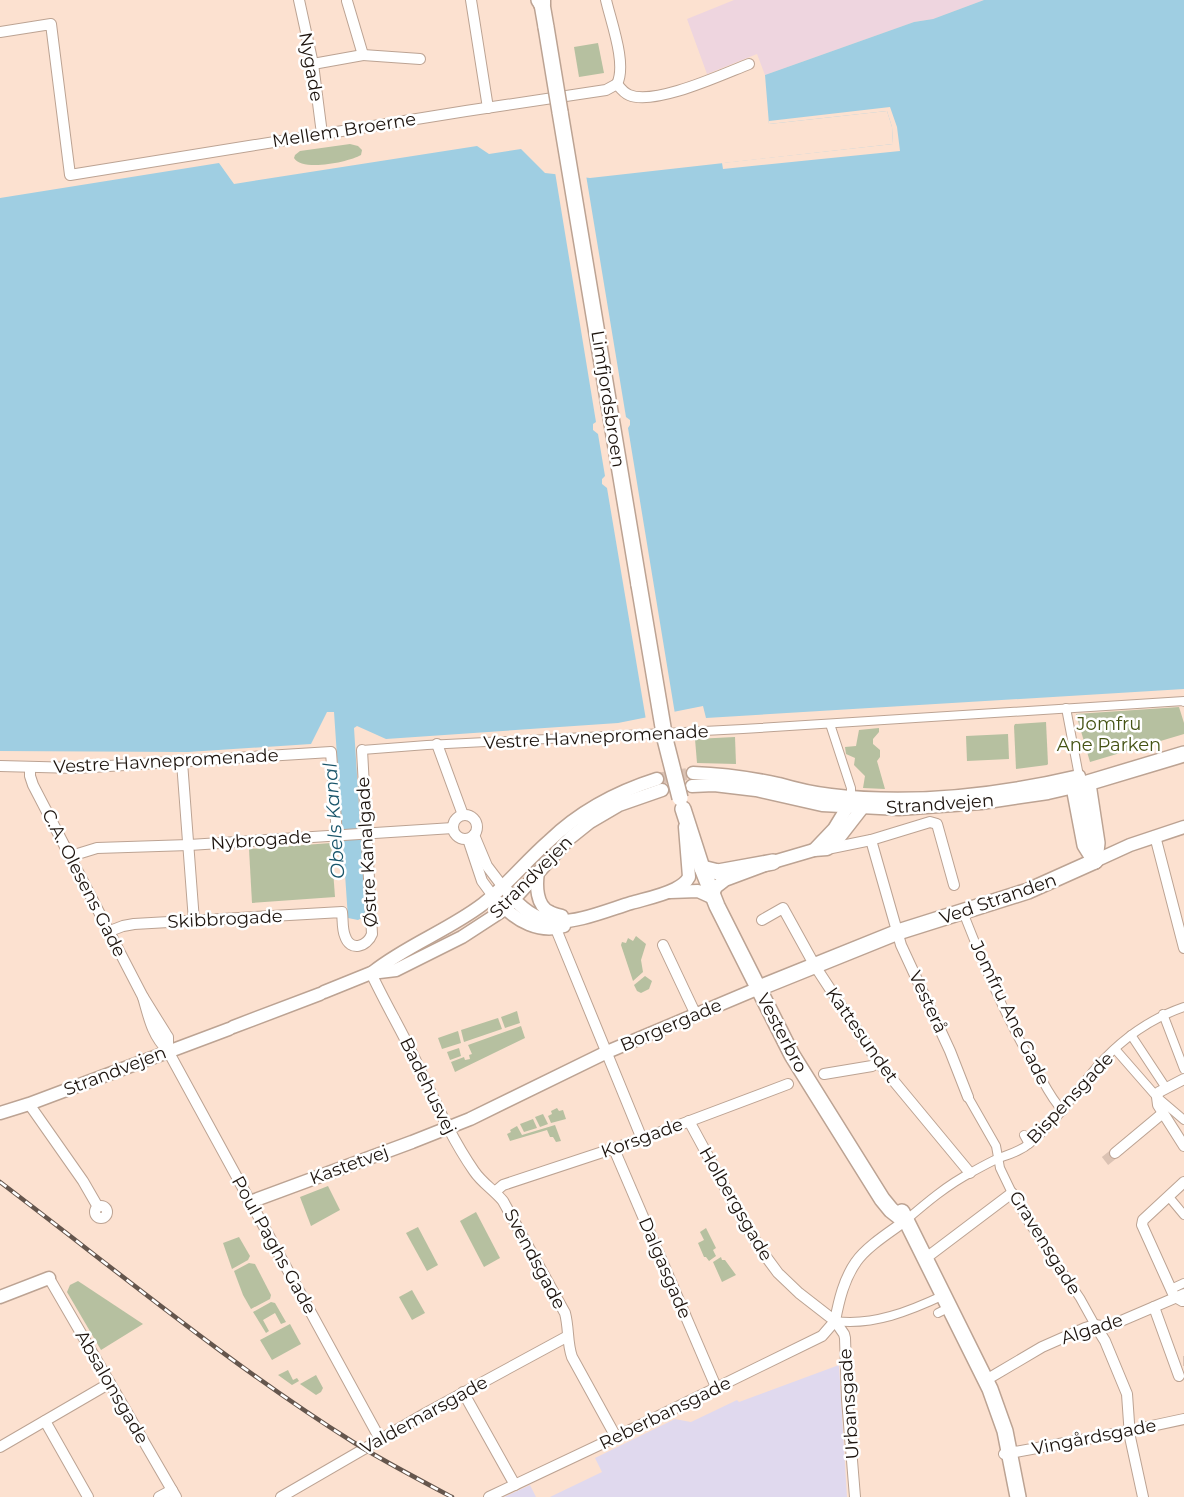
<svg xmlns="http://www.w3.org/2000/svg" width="1184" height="1497" viewBox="0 0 1184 1497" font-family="Montserrat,sans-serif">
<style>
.industrial{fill:#eed5df}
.medical{fill:#e0d9ee}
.green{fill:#b6c0a0}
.water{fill:#9fcee2}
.pier{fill:#fce1d0}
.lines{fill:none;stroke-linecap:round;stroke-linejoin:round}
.minor-tunnel{stroke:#dbc2b3;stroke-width:10;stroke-dasharray:10 5;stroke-linecap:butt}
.tertiary-tunnel{stroke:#dbc2b3;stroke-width:12;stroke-dasharray:12 6;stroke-linecap:butt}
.pedestrian-casing{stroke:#bca393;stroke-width:10}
.minor-casing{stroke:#bca393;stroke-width:12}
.tertiary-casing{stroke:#bca393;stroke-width:15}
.secondary-casing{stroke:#bca393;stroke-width:18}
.primary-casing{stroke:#bca393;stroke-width:19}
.pedestrian{stroke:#fff;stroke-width:8}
.minor{stroke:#fff;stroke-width:10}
.tertiary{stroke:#fff;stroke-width:12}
.secondary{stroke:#fff;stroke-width:15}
.primary{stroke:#fff;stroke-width:16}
.rail-casing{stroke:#65564d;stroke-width:4.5}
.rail{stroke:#fff;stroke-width:2.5;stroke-dasharray:8;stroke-linecap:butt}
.secondary-bridge-casing{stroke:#bca393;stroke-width:18;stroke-linecap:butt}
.secondary-bridge{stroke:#fff;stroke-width:15}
.labels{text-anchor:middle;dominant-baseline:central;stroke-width:5;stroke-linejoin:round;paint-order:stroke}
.street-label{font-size:18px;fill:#1d140e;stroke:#fff}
.park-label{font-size:18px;fill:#445213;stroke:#fff}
.water-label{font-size:19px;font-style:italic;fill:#1a566b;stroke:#fff}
</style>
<rect width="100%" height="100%" fill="#fce1d0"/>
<!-- industrial -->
<polygon class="industrial" points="734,0 984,0 933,19 914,22 765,75 757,54 707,74 687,19"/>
<!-- medical -->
<g class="medical">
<polygon points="839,1365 847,1497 550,1497 602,1472 595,1458 675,1419 691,1422 737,1400 739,1402"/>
<polygon points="530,1485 536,1497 504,1497"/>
</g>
<!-- green -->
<g class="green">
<polygon points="598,43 604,73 579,77 574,47"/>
<path d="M 350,144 L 358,146 L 362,150 L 361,155 C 349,162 302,172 294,158 L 295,155 L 300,151 Z"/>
<polygon points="1179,707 1184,723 1184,734 1090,762 1076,714"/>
<polygon points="1046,722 1048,764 1047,765 1016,769 1014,726 1015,724"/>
<polygon points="879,728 879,732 873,739 873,744 880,750 880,757 877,761 885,789 863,788 865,776 854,765 855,758 846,754 845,747 856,746 859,730"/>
<polygon points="1008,734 1009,759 967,761 966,736"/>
<polygon points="735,737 736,764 697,763 695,739"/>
<polygon points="331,843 335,897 252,903 249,849"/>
<polygon points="636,936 646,944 641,960 643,972 633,981 621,945 622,942 626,943 628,938 633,941"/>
<polygon points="645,976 652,981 649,989 641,993 637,991 634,985"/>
<polygon points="517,1011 520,1023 505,1028 501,1017"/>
<polygon points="498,1018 502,1029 464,1042 461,1030"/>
<polygon points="521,1026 525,1038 455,1072 451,1062 464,1057 465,1060 470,1059 469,1055 472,1054 468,1045"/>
<polygon points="458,1031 461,1043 442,1049 438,1038"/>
<polygon points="459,1048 461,1056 450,1060 447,1052"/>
<polygon points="557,1108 559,1111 563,1110 566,1119 551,1123 548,1116 552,1114 551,1111"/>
<polygon points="543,1114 548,1124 540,1127 535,1117"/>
<polygon points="533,1119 537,1128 524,1132 520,1124"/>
<polygon points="555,1125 561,1141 556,1142 553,1137 550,1137 547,1130 510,1141 507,1134 511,1132 510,1130 517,1126 522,1135"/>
<polygon points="328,1186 340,1210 311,1226 300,1197"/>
<polygon points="476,1212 500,1258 484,1267 460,1221"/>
<polygon points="418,1227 438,1265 427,1271 406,1233"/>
<polygon points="706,1228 716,1248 713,1250 716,1256 709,1261 706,1257 704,1257 698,1243 704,1240 700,1232"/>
<polygon points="239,1237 250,1256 248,1260 232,1269 223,1243"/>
<polygon points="721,1257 722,1260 725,1260 736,1275 722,1282 713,1262"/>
<polygon points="249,1263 255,1264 271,1295 270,1299 251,1309 243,1295 234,1271"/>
<polygon points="78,1281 143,1324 101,1350 67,1292 70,1285"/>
<polygon points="412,1290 425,1313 412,1320 399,1297"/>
<polygon points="271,1302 275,1303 286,1322 281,1324 275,1313 263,1320 269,1331 266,1333 253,1312"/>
<polygon points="290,1324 301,1344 272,1360 260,1340"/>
<polygon points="288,1370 293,1380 297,1378 299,1381 292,1385 278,1375"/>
<polygon points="316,1375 323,1388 321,1392 316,1395 300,1384"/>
</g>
<!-- water -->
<polygon class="water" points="984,0 1184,0 1184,689 706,718 703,706 618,723 386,739 357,726 354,728 366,916 358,920 348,918 334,712 327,712 311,744 188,752 0,751 0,198 219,163 234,184 477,146 489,154 521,149 545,173 590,178 893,144 892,127 887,111 769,124 765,75 914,22 933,19"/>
<!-- pier -->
<g class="pier">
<polygon points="890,107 897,127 900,151 723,169 722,163 893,144 892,127 887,111 769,124 769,121"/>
<polygon points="555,172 586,175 626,417 630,420 630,425 628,428 675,714 646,720 607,488 602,484 602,479 605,476 598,434 593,430 593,424 596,422"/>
</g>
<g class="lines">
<!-- minor-tunnel -->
<g class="minor-tunnel">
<polyline points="1105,1161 1115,1153"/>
<polyline points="1183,1361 1184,1361"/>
</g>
<!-- tertiary-tunnel -->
<polyline class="tertiary-tunnel" points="657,779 693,773"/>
<!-- pedestrian casing -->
<g class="pedestrian-casing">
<g id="pedestrian">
<polyline points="1066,708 1079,776"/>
<polyline points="830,724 851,788 851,798"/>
<polyline points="362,750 427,745 743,729 1184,701 1184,702"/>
<path d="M 963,912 C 984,966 1006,1019 1036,1069 C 1044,1083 1051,1099 1063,1111"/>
<polyline points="1163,1014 1184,1069"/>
<polyline points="1131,1035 1166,1088"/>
<polyline points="1115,1049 1157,1097 1184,1120"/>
<polyline points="968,1097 996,1146 1000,1168 1012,1193 1029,1223 1080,1298 1095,1325"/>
<polyline points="1024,1135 1029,1144"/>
<polyline points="1169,1197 1184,1215"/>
<path d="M 905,1221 C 926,1203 947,1185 972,1172 C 981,1167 990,1162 999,1158 C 1010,1154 1021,1151 1030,1143 C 1054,1124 1071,1099 1090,1075 C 1116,1043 1146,1020 1184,1007"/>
<polyline points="1171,1289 1184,1283"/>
<polyline points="1175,1298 1182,1302 1184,1302"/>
<polyline points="938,1313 950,1307"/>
<path d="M 835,1321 C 873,1326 910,1311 944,1295"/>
</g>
</g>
<!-- minor casing -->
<g class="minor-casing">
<g id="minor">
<polyline points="299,0 313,64 322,134"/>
<polyline points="471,0 488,108"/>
<path d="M 606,0 C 611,22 627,64 617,84"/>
<polyline points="0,32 51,24 70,175 466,111 606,90 617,84"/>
<polyline points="363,55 420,59"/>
<polyline points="313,64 363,55 347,1"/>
<path d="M 617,84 C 621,89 624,93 629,95 C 655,106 723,74 749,64"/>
<polyline points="437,744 463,815"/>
<polyline points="182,762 194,921"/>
<polyline points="0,766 77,768 331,752 337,835"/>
<polyline points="30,767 30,776 33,785 143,997 166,1034 168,1037 168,1051"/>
<circle cx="465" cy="827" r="12"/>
<polyline points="474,835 487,866 503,887"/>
<polyline points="1155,836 1184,948"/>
<polyline points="468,839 482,881 493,896"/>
<polyline points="871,840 901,945 950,1051 968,1097"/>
<polyline points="827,849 871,840 930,822 937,824 954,885"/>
<polyline points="71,856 97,848 189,845 453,828"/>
<polyline points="762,920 783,908 815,966 878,1062 970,1173"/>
<polyline points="556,929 642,1139"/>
<path d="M 110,931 L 123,926 L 134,924 L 342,912 C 343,920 342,929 345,936 C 350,952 367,947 372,934 L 362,750"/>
<polyline points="663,945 696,1015"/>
<path d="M 371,973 C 384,1001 400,1028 413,1055 C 432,1094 449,1135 474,1171 C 482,1183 494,1190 503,1201 L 565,1313 C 569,1328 567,1343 572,1357 L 616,1437"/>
<path d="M 143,997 C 149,1018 152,1035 168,1051 L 380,1439"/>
<polyline points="824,1074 872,1066 878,1062"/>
<polyline points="1184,1079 1159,1092 1157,1097 1158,1105 1184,1146"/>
<polyline points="29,1104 83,1181 98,1207"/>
<polyline points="614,1149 716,1387"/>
<polyline points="1115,1153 1163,1113"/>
<polyline points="496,1191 503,1185 642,1139 788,1084"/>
<circle cx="101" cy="1212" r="6"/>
<polyline points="926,1258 1012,1193"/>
<polyline points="49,1278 176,1497"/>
<polyline points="1175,1298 1142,1225 1143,1220 1184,1182"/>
<polyline points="1154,1307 1179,1376"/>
<polyline points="1095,1325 1105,1341 1127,1394 1130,1437 1143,1497"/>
<polyline points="986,1380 1042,1347 1085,1328 1095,1325 1107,1327 1184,1294"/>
<polyline points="463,1392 515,1485"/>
<polyline points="45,1421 88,1497"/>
<polyline points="0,1447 110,1383"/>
<polyline points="1004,1454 1119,1433 1184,1419"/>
<polyline points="159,1497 172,1490"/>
<polyline points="281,1497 426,1413 568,1336"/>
<polyline points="489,1497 616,1437 822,1336 835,1321 799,1293 778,1273 764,1254 746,1226 689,1121"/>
<path d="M 855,1497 L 847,1399 L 845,1338 L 844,1334 L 835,1321 C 839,1300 844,1279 856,1262 C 866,1247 890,1232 905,1221"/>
</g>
</g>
<!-- tertiary casing -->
<g class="tertiary-casing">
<g id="tertiary">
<path d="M 693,773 C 721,774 751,778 779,784 C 796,789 813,793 831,795 C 914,805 998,795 1079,776"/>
<polyline points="692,786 714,785 756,790 822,805 899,809 981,803 1048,793 1074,787"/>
<polyline points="814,850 834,829 851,801"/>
<polyline points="1095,861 1130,845 1184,827"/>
<path d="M 538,872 C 536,885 536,906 550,912 C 553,914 558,915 562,916"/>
<path d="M 508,892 C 519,906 534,919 552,921 C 575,924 608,910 631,903 C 645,899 661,896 675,889 C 681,886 686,883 689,877 L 685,827"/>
<polyline points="670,892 698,891 709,896"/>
<polyline points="713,894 716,887 725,880 773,862 814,850 827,849 835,843 863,807"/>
<path d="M 500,903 C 516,921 540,934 564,926"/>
<path d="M 373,972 C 407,945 449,930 483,904 C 507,885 526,861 549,841 C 580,811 616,792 657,779"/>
<polyline points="324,992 371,973 396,970 462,937 505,909 570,838 590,822 619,805 662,790"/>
<polyline points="233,1027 320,994"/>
<polyline points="0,1113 29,1104 229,1029"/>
<polyline points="250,1202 412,1142 470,1119 607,1052 759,988"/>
<polyline points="0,1297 49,1278"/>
</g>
</g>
<!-- secondary casing -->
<g class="secondary-casing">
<g id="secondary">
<polyline points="539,0 542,4 546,27"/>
<polyline points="560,112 639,585"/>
<polyline points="1088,784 1097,843 1095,861"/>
<polyline points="1074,787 1184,754"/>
<polyline points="1074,787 1085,845 1095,861"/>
<polyline points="683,809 702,868 717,906 792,1055 882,1199 891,1210 905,1221"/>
<polyline points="702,868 718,872 773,862"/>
<polyline points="759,988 898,932 1028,891 1095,861"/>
<polyline points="902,1212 990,1389 1005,1431 1018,1497"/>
</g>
</g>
<!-- primary casing -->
<g class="primary-casing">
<polyline id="primary" points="542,0 542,4"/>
</g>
<!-- pedestrian -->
<use href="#pedestrian" class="pedestrian"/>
<!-- minor -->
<use href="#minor" class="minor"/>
<!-- tertiary -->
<use href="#tertiary" class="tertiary"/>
<!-- secondary -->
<use href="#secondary" class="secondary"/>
<!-- primary -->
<use href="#primary" class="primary"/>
<!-- rail casing -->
<g class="rail-casing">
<path id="rail" d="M 0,1182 C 116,1270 229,1364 353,1442 C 385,1462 418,1479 452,1497"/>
</g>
<!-- rail -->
<use href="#rail" class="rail"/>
<!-- secondary-bridge casing -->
<g class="secondary-bridge-casing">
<g id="secondary-bridge">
<polyline points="546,27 560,112"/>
<polyline points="639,585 665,739 680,798"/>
</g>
</g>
<!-- secondary-bridge -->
<use href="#secondary-bridge" class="secondary-bridge"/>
</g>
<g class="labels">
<!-- street labels -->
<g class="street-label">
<text transform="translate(311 67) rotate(80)">Nygade</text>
<text transform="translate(344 130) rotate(-9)">Mellem Broerne</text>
<text transform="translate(608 399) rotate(81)">Limfjordsbroen</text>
<text transform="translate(596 737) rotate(-3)">Vestre Havnepromenade</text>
<text transform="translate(166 761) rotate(-3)">Vestre Havnepromenade</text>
<text transform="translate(940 804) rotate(-4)">Strandvejen</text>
<text transform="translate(261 840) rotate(-4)">Nybrogade</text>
<text transform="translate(367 852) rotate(-93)">Østre Kanalgade</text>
<text transform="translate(531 877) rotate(-45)">Strandvejen</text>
<text transform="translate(84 883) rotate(63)">C.A. Olesens Gade</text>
<text transform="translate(998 899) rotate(-19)">Ved Stranden</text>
<text transform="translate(225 919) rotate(-3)">Skibbrogade</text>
<text transform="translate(928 1002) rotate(65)">Vesterå</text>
<text transform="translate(1010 1013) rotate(64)">Jomfru Ane Gade</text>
<text transform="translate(671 1025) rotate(-23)">Borgergade</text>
<text transform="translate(782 1033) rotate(62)">Vesterbro</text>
<text transform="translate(862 1035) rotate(55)">Kattesundet</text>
<text transform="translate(115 1071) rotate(-21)">Strandvejen</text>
<text transform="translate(428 1086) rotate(64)">Badehusvej</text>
<text transform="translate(1070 1098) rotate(-47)">Bispensgade</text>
<text transform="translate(642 1138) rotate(-20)">Korsgade</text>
<text transform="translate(349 1165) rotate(-20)">Kastetvej</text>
<text transform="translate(736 1204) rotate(60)">Holbergsgade</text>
<text transform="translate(1045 1243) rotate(58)">Gravensgade</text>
<text transform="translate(274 1245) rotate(61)">Poul Paghs Gade</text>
<text transform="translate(535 1259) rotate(62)">Svendsgade</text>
<text transform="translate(665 1268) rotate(67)">Dalgasgade</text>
<text transform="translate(1092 1329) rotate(-18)">Algade</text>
<text transform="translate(112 1387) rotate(60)">Absalonsgade</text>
<text transform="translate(849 1404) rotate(-94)">Urbansgade</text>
<text transform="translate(665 1413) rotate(-26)">Reberbansgade</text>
<text transform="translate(424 1415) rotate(-29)">Valdemarsgade</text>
<text transform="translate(1094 1437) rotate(-11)">Vingårdsgade</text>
</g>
<!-- park labels -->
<g class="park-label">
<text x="1109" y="724">Jomfru<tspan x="1109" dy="21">Ane Parken</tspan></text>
</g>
<!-- water labels -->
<g class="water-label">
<text transform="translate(334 821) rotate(-94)">Obels Kanal</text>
</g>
</g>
</svg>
